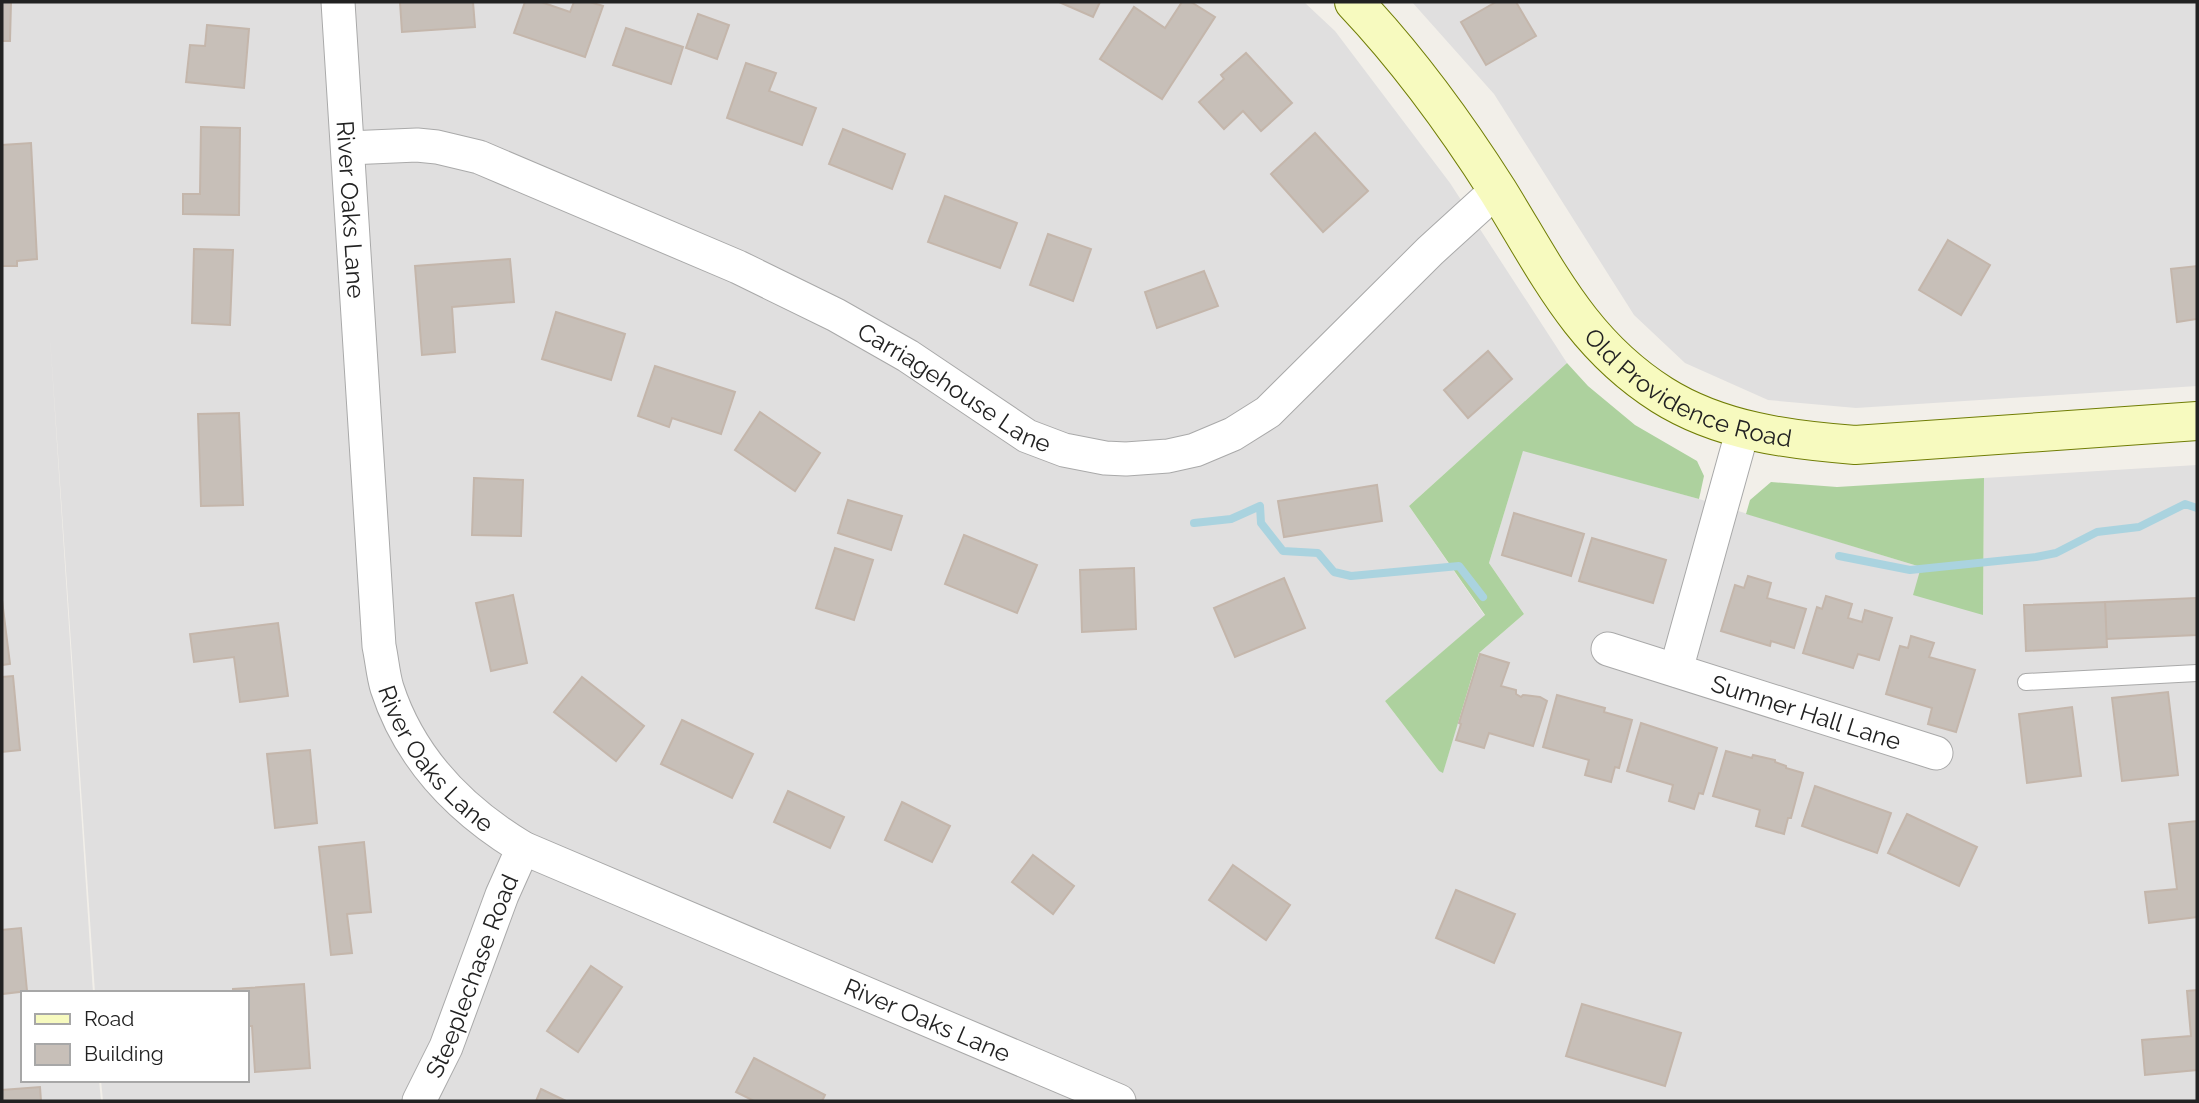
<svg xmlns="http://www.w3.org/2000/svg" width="2199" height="1103" viewBox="0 0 2199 1103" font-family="Raleway,sans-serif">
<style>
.residential{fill:#e0dfdf}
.forest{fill:#add19e}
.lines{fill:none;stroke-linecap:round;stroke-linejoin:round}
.stream{stroke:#aad3df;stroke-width:8}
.building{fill:#c7bfb8;stroke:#c4b6ab;stroke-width:2}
.lane-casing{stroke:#a9a9a9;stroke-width:18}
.street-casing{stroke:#a9a9a9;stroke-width:35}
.secondary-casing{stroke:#707d05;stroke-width:40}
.lane{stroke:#fff;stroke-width:16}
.street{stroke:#fff;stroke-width:33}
.secondary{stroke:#f7fabf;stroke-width:38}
.labels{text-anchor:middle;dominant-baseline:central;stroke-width:7;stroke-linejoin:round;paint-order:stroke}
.street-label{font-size:24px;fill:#222;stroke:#fff}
</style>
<rect width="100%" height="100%" fill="#f2efe9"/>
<!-- residential -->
<g class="residential">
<polygon points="2,2 1304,2 1335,31 1450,183 1567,363 1409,506 1485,616 1385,701 1439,771 1443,772 1479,653 1524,614 1489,563 1523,450 1699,499 1921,567 1983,615 1984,478 2197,465 2197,1101 103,1101 101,1080 247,1080 247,993 95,993 50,337 93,993 23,993 23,1080 99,1080 101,1101 2,1101"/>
<polygon points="1412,2 2197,2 2197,386 1856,408 1768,400 1685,363 1634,315 1494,94"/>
</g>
<!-- forest -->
<g class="forest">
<polygon points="1567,363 1588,386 1635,425 1697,461 1704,476 1699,499 1523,451 1489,563 1524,614 1479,653 1443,773 1439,771 1385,701 1485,615 1409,506"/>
<polygon points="1984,478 1983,615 1913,595 1921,567 1746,514 1750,500 1771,482 1837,487"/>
</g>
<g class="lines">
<!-- stream -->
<g class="stream">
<polyline points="1194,523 1231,519 1260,506 1261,523 1283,551 1318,553 1334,572 1351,576 1459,566 1483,597"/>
<polyline points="1839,556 1910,570 2036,557 2056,553 2097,532 2139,527 2185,504 2197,508"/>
</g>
</g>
<!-- building -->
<g class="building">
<polygon points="2,2 11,2 10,41 2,41"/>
<polygon points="400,2 473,2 475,27 402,32"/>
<polygon points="525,2 541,2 570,12 574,2 590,2 603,6 585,57 514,33"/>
<polygon points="1059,2 1100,2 1093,17"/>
<polygon points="1182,2 1191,2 1215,17 1162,99 1100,59 1134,7 1165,28"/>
<polygon points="1496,2 1516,2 1536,36 1486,65 1461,22"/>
<polygon points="698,14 729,25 717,59 686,48"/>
<polygon points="207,25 249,29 244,88 186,82 190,45 205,46"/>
<polygon points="626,28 683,47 671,84 613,65"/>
<polygon points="1246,53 1292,103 1261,131 1243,111 1224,129 1199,102 1224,79 1221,75"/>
<polygon points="746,63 776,73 769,91 816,108 802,145 727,118"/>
<polygon points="201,127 240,128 239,215 183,214 183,194 200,194"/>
<polygon points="843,129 905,154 892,189 829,164"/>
<polygon points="1315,133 1368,191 1323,232 1271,174"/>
<polygon points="31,143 37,259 17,261 17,266 2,266 2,145"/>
<polygon points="945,196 1017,223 1000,268 928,242"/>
<polygon points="1048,234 1091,249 1073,301 1030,285"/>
<polygon points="1948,240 1990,265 1961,315 1919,290"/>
<polygon points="194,249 233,250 230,325 192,323"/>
<polygon points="510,259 514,302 452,307 455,352 422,355 415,266"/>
<polygon points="2197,266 2197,319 2177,322 2171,269"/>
<polygon points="1204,271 1218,306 1157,328 1145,292"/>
<polygon points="556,312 625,334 611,380 542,359"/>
<polygon points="1488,351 1512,379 1468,418 1444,390"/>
<polygon points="655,366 735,392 721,434 672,418 669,427 638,416"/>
<polygon points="760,412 820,453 795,491 735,450"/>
<polygon points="239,413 243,505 201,506 198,414"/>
<polygon points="474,478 523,480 521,536 472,535"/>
<polygon points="1377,485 1382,521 1284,537 1278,501"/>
<polygon points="848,500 902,516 891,550 838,533"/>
<polygon points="1514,513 1584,534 1571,576 1502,555"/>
<polygon points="964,535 1037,565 1017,613 945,584"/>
<polygon points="1592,538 1666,560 1653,603 1579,581"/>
<polygon points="835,548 873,560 854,620 816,608"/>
<polygon points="1134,568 1136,629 1082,632 1080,570"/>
<polygon points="1748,576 1771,583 1767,598 1806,609 1794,648 1771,641 1770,646 1721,631 1735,585 1744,588"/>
<polygon points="1284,578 1305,628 1235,657 1214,608"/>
<polygon points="513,595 527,663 491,671 476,603"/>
<polygon points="1826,596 1852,604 1848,618 1862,622 1865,610 1892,618 1879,660 1858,654 1853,668 1803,653 1817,607 1822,609"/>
<polygon points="2196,598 2197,635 2106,639 2105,602"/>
<polygon points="2,600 10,664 2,665"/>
<polygon points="2105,602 2107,647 2026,651 2024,605"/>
<polygon points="278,623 288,696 240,702 234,657 194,662 190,634"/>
<polygon points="1911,636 1934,643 1929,657 1975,670 1956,732 1928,724 1932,708 1886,694 1900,646 1908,648"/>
<polygon points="1480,654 1509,663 1501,686 1516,690 1516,694 1521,697 1523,695 1540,697 1547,701 1533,746 1489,733 1484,748 1456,740 1461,724 1459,723"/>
<polygon points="13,676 20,750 2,752 2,677"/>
<polygon points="582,677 644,726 616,761 554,712"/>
<polygon points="2168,692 2178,775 2122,781 2112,698"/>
<polygon points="1557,695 1605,708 1604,712 1632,720 1619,768 1615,767 1611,782 1585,775 1589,760 1543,747"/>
<polygon points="2072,707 2081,776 2027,783 2019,714"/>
<polygon points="682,720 753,754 732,798 661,764"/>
<polygon points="1641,723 1717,748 1703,794 1699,793 1694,809 1669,801 1673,785 1627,771"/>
<polygon points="310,750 317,823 275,828 267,754"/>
<polygon points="1726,751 1752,758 1753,755 1775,760 1775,762 1786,766 1786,768 1803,773 1791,818 1788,818 1784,834 1756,826 1760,810 1713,796"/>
<polygon points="1815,786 1891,813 1877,853 1802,826"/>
<polygon points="788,791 844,817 830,848 774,822"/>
<polygon points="902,802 950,826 932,862 885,840"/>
<polygon points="1907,814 1977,847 1959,886 1888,853"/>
<polygon points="2197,821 2197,917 2149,923 2145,892 2177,889 2169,824"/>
<polygon points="364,842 371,912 347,914 352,953 331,955 319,847"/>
<polygon points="1033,855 1074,886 1053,914 1012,882"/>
<polygon points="1233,865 1290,905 1266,940 1209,900"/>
<polygon points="1456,890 1515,914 1494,963 1436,938"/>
<polygon points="21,928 27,991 2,994 2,930"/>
<polygon points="591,966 622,987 578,1052 547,1031"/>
<polygon points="304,984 310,1068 255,1072 252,1026 247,1026 247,993 233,993 233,989"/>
<polygon points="2197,990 2197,1070 2145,1075 2142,1040 2191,1036 2187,991"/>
<polygon points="1582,1004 1681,1033 1665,1086 1566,1056"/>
<polygon points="754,1058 825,1095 822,1101 754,1101 736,1092"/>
<polygon points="40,1087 41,1101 2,1101 2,1090"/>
<polygon points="541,1089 566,1101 536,1101"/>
</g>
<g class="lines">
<!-- lane casing -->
<g class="lane-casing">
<polyline id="lane" points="2026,682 2197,673"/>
</g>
<!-- street casing -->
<g class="street-casing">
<g id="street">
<path id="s1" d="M 338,2 L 379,646 C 382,660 383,675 387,688 C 410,759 460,810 523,848 L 1119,1101"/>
<path id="s2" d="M 348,148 L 417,145 L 437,147 L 479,157 L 738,267 L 836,315 L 908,356 L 1027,436 L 1064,450 L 1105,458 L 1126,459 L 1168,456 L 1195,450 L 1233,434 L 1268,412 L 1430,251 L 1497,190"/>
<path id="s3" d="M 1608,649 L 1936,753"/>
<polyline points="1676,670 1743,429"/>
<path id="s4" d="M 419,1101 L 446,1047 L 502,895 L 523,848"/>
</g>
</g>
<!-- secondary casing -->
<g class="secondary-casing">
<g id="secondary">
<path id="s5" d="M 1354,2 C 1408,59 1456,125 1498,191 C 1547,270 1580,343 1662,395 C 1719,431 1789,440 1855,445 L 2197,421"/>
</g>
</g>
<!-- lane -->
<use href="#lane" class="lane"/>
<!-- street -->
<use href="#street" class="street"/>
<!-- secondary -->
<use href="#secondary" class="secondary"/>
</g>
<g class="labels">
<!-- street labels -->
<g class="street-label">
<text stroke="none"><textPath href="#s1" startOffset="208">River Oaks Lane</textPath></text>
<text stroke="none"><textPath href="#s5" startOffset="523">Old Providence Road</textPath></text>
<text stroke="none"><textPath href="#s2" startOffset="662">Carriagehouse Lane</textPath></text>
<text stroke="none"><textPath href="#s3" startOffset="208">Sumner Hall Lane</textPath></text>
<text stroke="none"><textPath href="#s1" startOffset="775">River Oaks Lane</textPath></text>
<text stroke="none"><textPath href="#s4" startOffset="136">Steeplechase Road</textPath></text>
<text stroke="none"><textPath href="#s1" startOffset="1342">River Oaks Lane</textPath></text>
</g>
</g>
<!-- border -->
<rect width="2199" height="1103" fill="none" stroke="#222222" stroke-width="7"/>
<!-- legend -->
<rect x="21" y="991" width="228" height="91" fill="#ffffff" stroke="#a7a7a7" stroke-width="2"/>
<rect x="35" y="1014" width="35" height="10" fill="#f7fabf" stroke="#a7a7a7" stroke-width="2"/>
<text x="84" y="1026" font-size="21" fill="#222222">Road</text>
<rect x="35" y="1044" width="35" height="21" fill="#c7bfb8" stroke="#a7a7a7" stroke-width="2"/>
<text x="84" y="1061" font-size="21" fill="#222222">Building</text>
</svg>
